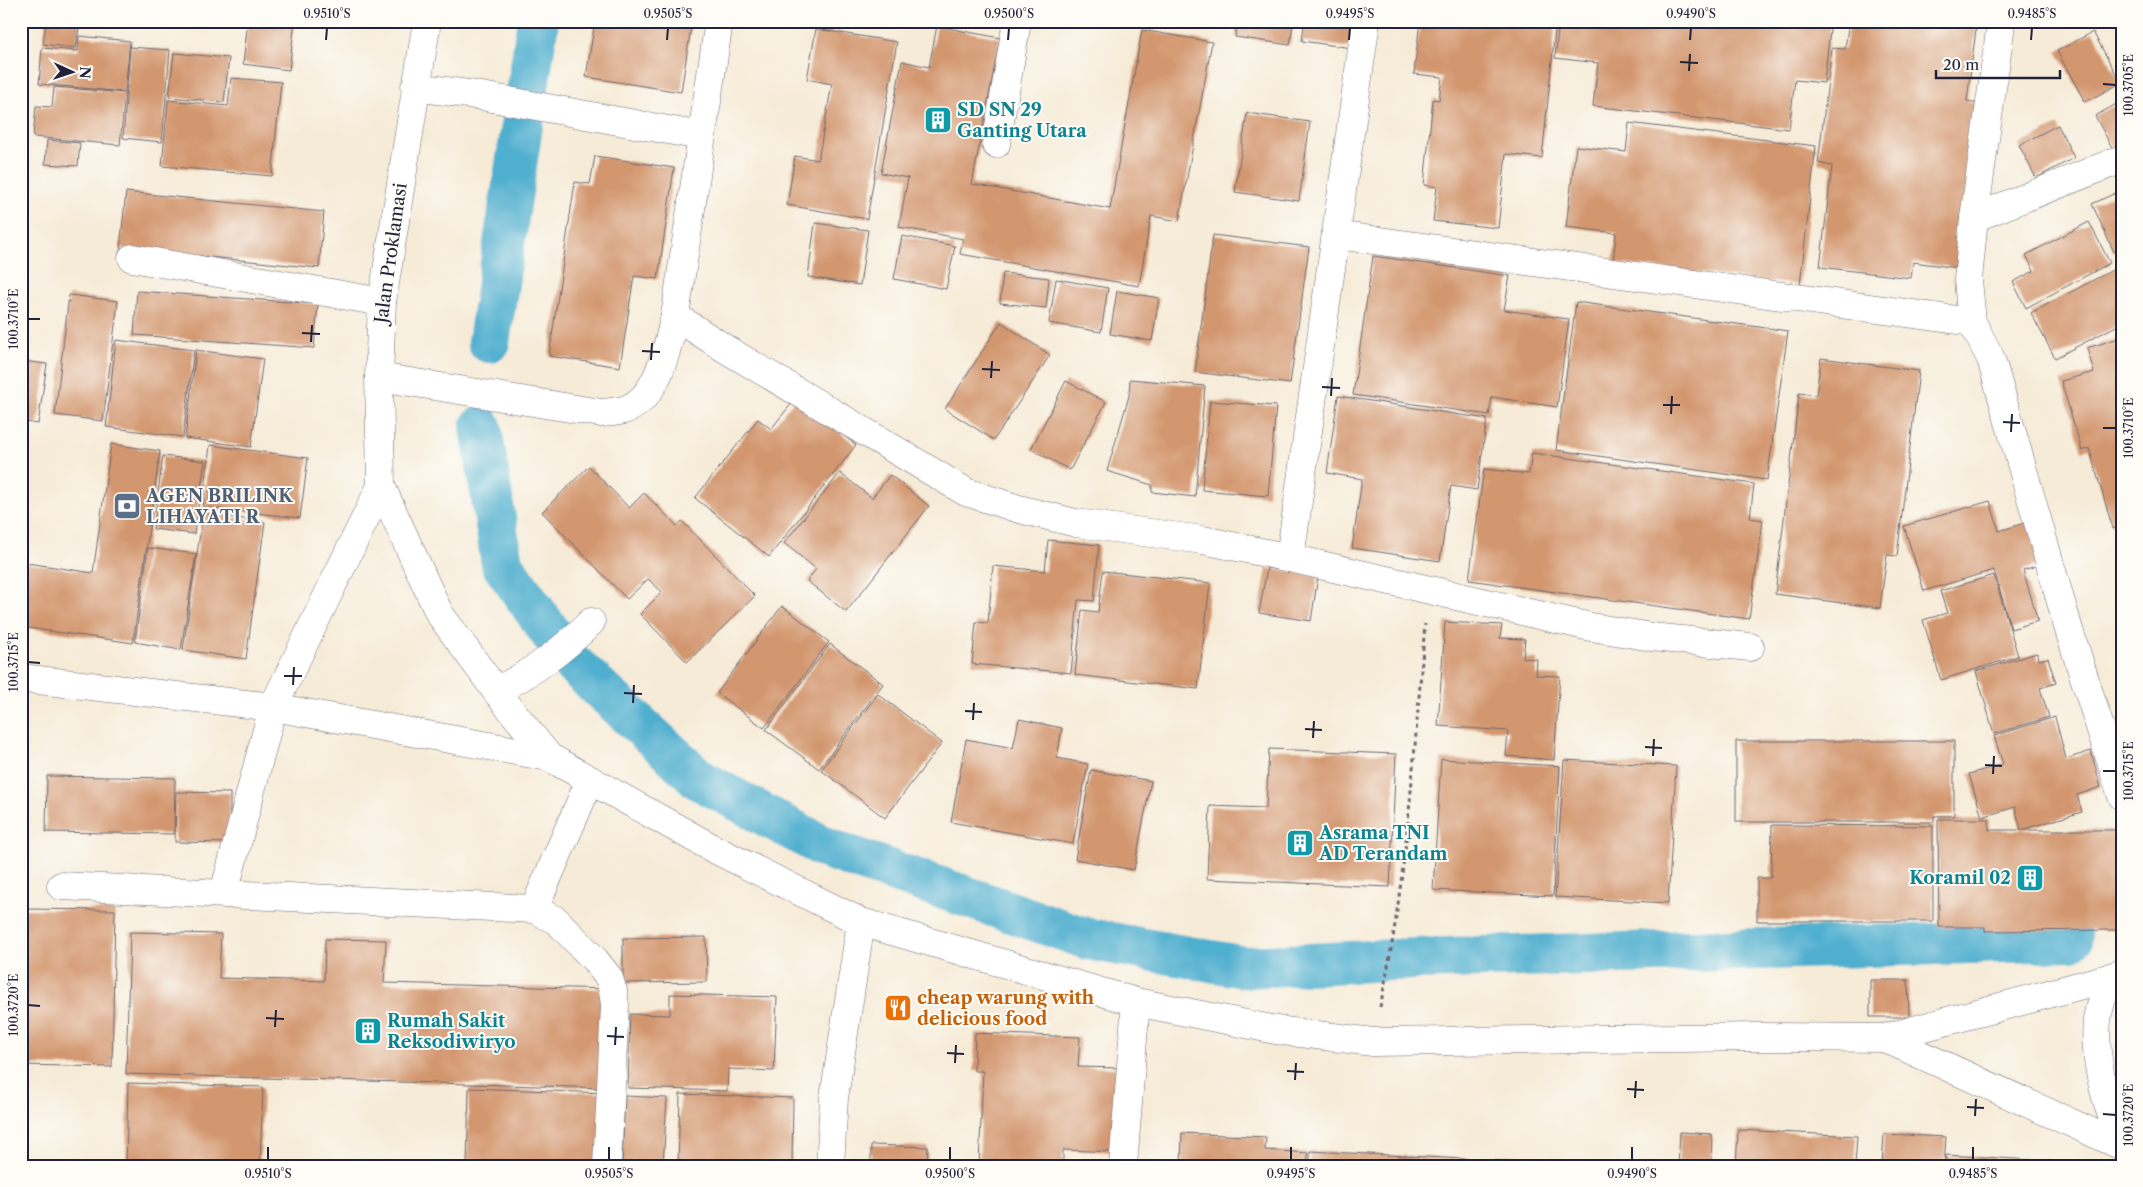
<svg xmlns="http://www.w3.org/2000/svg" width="2143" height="1187" viewBox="0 0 2143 1187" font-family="'Libre Caslon Text',serif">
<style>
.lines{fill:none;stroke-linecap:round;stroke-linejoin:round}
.canal{stroke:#50afcf;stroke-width:42}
.building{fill:#d3976f}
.minor-casing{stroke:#6c6872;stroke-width:29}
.major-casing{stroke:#6c6872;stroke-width:29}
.path{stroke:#6c6872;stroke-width:3;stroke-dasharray:4 4;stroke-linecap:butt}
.minor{stroke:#fff;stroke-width:28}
.major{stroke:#fff;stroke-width:28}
.ticks{fill:none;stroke:#22223b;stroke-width:2}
.labels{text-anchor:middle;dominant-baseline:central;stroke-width:4;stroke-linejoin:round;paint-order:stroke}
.culture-label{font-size:18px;font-weight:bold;fill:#0d838f;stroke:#fdfcf7;text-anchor:start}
.street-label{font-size:18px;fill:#22223b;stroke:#fdfcf7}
.service-label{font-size:18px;font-weight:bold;fill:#4e5e75;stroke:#fdfcf7;text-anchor:start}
.food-label{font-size:18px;font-weight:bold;fill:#c56008;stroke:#fdfcf7;text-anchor:start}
.neatline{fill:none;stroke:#22223b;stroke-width:2}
.ticks-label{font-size:12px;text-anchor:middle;fill:#22223b}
</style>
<rect width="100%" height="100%" fill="#fdfcf7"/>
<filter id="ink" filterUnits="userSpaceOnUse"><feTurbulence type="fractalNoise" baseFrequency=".02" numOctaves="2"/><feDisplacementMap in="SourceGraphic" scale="10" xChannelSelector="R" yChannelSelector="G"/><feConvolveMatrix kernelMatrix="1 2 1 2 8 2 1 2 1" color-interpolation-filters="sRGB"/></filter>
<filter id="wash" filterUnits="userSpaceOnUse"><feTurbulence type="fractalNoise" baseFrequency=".0096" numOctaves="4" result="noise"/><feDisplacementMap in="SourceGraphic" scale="20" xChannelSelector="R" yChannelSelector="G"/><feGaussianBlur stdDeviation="1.12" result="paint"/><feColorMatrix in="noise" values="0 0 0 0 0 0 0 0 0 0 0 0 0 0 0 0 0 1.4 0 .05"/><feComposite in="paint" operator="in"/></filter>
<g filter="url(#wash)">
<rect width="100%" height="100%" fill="#f6ebd7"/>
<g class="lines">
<!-- canal -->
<g class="canal">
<polyline points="489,342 538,21"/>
<polyline points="481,427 502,564 571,662 700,780 826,848 1088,939 1244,967 1415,959 2071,940"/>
</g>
</g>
<g id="blocks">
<!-- building -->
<g class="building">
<polygon points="46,21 80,21 76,48 43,44"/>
<polygon points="248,21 295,21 289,70 243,64"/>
<polygon points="595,21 692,21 681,92 586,77"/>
<polygon points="1237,21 1356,21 1352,48 1302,41 1304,25 1293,24 1290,45 1235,37"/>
<polygon points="1420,21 1556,21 1542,158 1506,154 1498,228 1433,221 1437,187 1424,185 1433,99 1439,100 1442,77 1414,74"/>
<polygon points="1559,21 1831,21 1824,83 1795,80 1789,129 1593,106 1598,63 1555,58"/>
<polygon points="1849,21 1977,21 1967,101 1978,103 1958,268 1913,262 1911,278 1820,267 1832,166 1818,163 1832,48 1845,49"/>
<polygon points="937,26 1000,38 972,184 1110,209 1142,30 1212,42 1179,221 1151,216 1139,286 960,254 963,239 899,227 908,178 881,173 902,61 929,67"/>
<polygon points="816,29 897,42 867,219 787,205 795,156 818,160 832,84 807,79"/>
<polygon points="2093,32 2121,83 2085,102 2057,51"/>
<polygon points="79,36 130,41 125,92 39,84 42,48 78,51"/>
<polygon points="130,47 170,50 162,142 123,138"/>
<polygon points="174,53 229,58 224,102 169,97"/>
<polygon points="231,78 281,82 272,176 162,166 168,100 228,106"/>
<polygon points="54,87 125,93 120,145 33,137 36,106 52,107"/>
<polygon points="2122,101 2122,152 2116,155 2095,116"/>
<polygon points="1247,113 1310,122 1299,201 1235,192"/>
<polygon points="1629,123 1816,146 1800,285 1613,263 1616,233 1566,227 1576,146 1626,152"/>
<polygon points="2058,125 2074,158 2036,178 2019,145"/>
<polygon points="47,140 80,143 78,166 45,164"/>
<polygon points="595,156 674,168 658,279 634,276 620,367 549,356 575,182 590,184"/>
<polygon points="2122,190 2122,248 2114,252 2092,204"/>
<polygon points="126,192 324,212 319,268 120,248"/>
<polygon points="2089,222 2110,263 2026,308 2013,282 2034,271 2026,255"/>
<polygon points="815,223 868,230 860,285 808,277"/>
<polygon points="1213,235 1309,247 1290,384 1195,372"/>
<polygon points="902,236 955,246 946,289 894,279"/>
<polygon points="1373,256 1510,276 1504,310 1569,319 1557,407 1492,397 1489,415 1353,395"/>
<polygon points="2122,265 2122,323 2055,358 2031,313"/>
<polygon points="1003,273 1049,278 1046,308 1000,303"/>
<polygon points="1056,279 1108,288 1101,332 1049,323"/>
<polygon points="137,291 318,304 314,348 134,335"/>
<polygon points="1117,291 1159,298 1152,341 1110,334"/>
<polygon points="69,295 118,301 103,421 55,415"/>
<polygon points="1576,302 1788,331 1767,480 1556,450"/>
<polygon points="1001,322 1050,355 994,440 945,409"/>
<polygon points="2122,337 2122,526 2113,529 2089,448 2082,451 2061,381 2094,372 2087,348"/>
<polygon points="116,340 194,350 183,437 106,427"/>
<polygon points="196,350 263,359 251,447 185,438"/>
<polygon points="1821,358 1919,371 1897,556 1887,555 1880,608 1775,594 1799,393 1816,395"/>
<polygon points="21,361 47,364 38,424 21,421"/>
<polygon points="1130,379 1205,386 1195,497 1152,492 1152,485 1107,471 1129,396"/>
<polygon points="1066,381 1106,402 1070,470 1031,449"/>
<polygon points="1338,396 1487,419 1477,490 1451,486 1440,561 1352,548 1362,479 1327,473"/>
<polygon points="796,398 856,445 769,557 695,498 758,419 771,429"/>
<polygon points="1210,401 1276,406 1268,496 1202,490"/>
<polygon points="111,444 160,451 133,643 21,627 21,562 93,573"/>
<polygon points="210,445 308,458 300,518 203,507"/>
<polygon points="1532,453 1754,484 1750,518 1763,520 1749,619 1469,580 1484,469 1529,474"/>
<polygon points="163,456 205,461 194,534 153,529"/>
<polygon points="589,466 629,508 644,493 677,526 682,521 755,596 687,662 640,614 662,592 648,579 627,599 542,512"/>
<polygon points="840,473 872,498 890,475 929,506 846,612 807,581 816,569 784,543"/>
<polygon points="1990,501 1999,531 2031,521 2043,564 2023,570 2038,621 2011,629 1994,570 1924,591 1904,526"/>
<polygon points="203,513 265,522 246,659 183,650"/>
<polygon points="1048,540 1099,545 1094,601 1078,600 1071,673 972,664 976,622 988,623 993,566 1045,571"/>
<polygon points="148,548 196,554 181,650 135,642"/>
<polygon points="1267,568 1318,576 1311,621 1259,613"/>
<polygon points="1103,571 1210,583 1198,689 1075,675 1082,610 1098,612"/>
<polygon points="1994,575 2018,656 1941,680 1923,620 1947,613 1940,591"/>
<polygon points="782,606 829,642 764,728 717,693"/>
<polygon points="1445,622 1502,625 1500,638 1525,639 1523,658 1537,659 1536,675 1560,676 1554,760 1506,756 1508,731 1438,726"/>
<polygon points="830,644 883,684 819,769 766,730"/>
<polygon points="2037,653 2038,660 2048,658 2056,683 2040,688 2049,717 1994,734 1976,671"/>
<polygon points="878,694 942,743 885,818 821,770"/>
<polygon points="2055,717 2066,759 2091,751 2101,787 2077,795 2082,812 2021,830 2015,807 1982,817 1969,774 2003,764 1994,736"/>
<polygon points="1019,719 1062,728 1057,758 1088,764 1073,844 951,822 966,739 1013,748"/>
<polygon points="1736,741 1954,741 1954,816 1934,816 1934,822 1736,822"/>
<polygon points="1269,749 1396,754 1390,887 1207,879 1210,806 1266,808"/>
<polygon points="1441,759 1560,766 1553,896 1433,890"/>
<polygon points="1564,760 1676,766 1668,903 1555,897"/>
<polygon points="1091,770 1151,781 1134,870 1075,859"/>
<polygon points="47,776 175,778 174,834 46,832"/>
<polygon points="176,792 230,793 230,843 175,842"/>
<polygon points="1938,819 1989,819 1989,830 2122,830 2122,930 1985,931 1985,927 1939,927"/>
<polygon points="1772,825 1933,826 1933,921 1757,921 1757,878 1771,878"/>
<polygon points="21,909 115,910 112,1067 21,1065"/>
<polygon points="130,932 221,934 219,978 324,981 325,939 386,940 384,983 609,989 606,1088 126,1074"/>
<polygon points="706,937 707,982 623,983 623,938"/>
<polygon points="1870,980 1908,980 1909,1017 1870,1017"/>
<polygon points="670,994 777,997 774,1071 728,1069 727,1091 628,1088 630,1014 670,1015"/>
<polygon points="975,1033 1080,1037 1078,1067 1120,1068 1117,1152 1063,1150 1063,1166 979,1166 983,1071 974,1071"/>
<polygon points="128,1083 263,1087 260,1166 126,1166"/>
<polygon points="469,1088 605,1093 602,1166 467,1166"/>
<polygon points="680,1094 793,1098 792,1166 678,1166"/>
<polygon points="625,1096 667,1098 663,1166 622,1166"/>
<polygon points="1738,1130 1857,1136 1855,1166 1736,1166"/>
<polygon points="1680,1132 1712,1134 1711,1166 1678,1166"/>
<polygon points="1182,1133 1266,1137 1265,1150 1308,1153 1307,1166 1181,1166"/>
<polygon points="1884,1134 1946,1137 1944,1166 1882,1166"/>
<polygon points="871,1145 928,1147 927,1166 871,1166"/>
<polygon points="1310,1151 1562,1164 1562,1166 1310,1166"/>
<polygon points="1946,1155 2051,1161 2051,1166 1946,1166"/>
</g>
</g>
</g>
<g filter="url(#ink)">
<use href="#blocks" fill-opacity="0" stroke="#6c6872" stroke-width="1"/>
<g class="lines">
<!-- minor casing -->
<g class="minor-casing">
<g id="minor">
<polyline points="719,21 675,316 724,348 966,492 1019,509 1076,523 1203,540 1290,558 1366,21"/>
<polyline points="1999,21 2000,31 1974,218 1968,280 1972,322 1991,359 2069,630 2122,796"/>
<polyline points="415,87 476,95 701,136"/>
<polyline points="996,144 1017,21"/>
<polyline points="1974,218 2122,159"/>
<polyline points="1336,235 1972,322"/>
<polyline points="132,258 382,302"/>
<path d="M 379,377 L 601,413 C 608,412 617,412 624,410 C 659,399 667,347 675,316"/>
<polyline points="1290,558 1591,627 1652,637 1750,647"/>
<path d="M 496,691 C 533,672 561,652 591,622"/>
<polyline points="61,886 534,909 557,921 595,960 609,978 613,991 615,1005 607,1166"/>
<polyline points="224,893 273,707"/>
<polyline points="534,909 590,780"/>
<path d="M 2108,978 C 2104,992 2099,1006 2097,1020 C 2093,1064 2107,1104 2122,1145"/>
<polyline points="1884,1038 2122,1146"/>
<polyline points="830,1166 834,1098 861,922"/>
<polyline points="1123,1166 1136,1002"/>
</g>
</g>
<!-- major casing -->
<g class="major-casing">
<g id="major">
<polyline points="427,21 382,302 379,377 381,486 439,613 496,691 549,757"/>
<polyline points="21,678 273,707 549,757 714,849 861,922 1136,1002 1276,1030 1373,1042 1759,1037 1884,1038 2108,978 2122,973"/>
<polyline points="273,707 381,486"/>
</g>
</g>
<!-- path -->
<path class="path" d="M 1380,1007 C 1407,881 1414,752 1425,624"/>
<!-- minor -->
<use href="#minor" class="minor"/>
<!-- major -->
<use href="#major" class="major"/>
</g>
</g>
<!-- ticks -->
<path class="ticks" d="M 326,40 L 327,28M 667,40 L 668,28M 1008,40 L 1009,28M 1349,40 L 1350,28M 1690,40 L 1691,28M 2031,40 L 2032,28M 1680,62 L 1698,63M 1689,71 L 1690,54M 2103,84 L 2116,85M 28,319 L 40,319M 302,333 L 320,334M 311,342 L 312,325M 642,351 L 660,352M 651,360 L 652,343M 982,369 L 1000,370M 991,378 L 992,361M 1322,387 L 1340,388M 1331,396 L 1332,378M 1663,405 L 1680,405M 1671,414 L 1672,396M 2003,422 L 2020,423M 2103,428 L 2116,428M 2011,432 L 2012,414M 28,662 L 40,663M 284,676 L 302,676M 293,685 L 294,667M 624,693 L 642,694M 633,703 L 634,685M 965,711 L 982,712M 973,720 L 974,703M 1305,729 L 1322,730M 1313,738 L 1314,721M 1645,747 L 1662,748M 1653,756 L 1654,739M 1985,765 L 2002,766M 2103,771 L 2116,771M 1993,774 L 1994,756M 28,1005 L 40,1006M 266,1018 L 284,1019M 275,1027 L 276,1010M 607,1036 L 624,1037M 615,1045 L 616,1027M 947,1053 L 964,1054M 955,1063 L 956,1045M 1287,1071 L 1304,1072M 1295,1080 L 1296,1063M 1627,1089 L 1644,1090M 1635,1098 L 1636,1081M 1967,1107 L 1984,1108M 2103,1114 L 2116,1115M 1975,1116 L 1976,1099M 268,1160 L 268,1147M 609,1160 L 609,1147M 950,1160 L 950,1147M 1291,1160 L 1291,1147M 1632,1160 L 1632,1147M 1973,1160 L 1973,1147"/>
<!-- icons -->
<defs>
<g id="building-square" transform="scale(1.4375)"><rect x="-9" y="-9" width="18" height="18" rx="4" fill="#0f9aa8" stroke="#fdfcf7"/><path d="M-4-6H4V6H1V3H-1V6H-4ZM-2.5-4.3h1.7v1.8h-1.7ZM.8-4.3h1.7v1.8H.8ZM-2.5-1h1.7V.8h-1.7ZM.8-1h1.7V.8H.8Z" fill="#fff"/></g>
<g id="bank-square" transform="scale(1.4375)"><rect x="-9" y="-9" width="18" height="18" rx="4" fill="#5c6f8a" stroke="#fdfcf7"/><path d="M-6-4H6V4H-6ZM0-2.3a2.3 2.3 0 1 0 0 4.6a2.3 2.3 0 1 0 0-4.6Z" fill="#fff"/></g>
<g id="restaurant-square" transform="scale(1.4375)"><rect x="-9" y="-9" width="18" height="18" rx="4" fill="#e8710a" stroke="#fdfcf7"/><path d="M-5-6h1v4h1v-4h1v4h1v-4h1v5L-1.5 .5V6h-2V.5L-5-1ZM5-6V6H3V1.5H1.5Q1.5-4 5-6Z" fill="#fff"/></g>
</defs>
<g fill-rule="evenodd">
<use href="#building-square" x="938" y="120"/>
<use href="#bank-square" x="127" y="506"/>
<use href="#building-square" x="1300" y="843"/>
<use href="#building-square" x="2030" y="878"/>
<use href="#restaurant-square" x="898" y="1008"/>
<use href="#building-square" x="368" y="1031"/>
</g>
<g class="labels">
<!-- culture labels -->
<g class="culture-label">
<text x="957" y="110">SD SN 29<tspan x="957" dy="21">Ganting Utara</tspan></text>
<text x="1319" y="833">Asrama TNI<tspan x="1319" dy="21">AD Terandam</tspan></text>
<text x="2011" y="878" text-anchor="end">Koramil 02</text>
<text x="387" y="1021">Rumah Sakit<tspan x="387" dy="21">Reksodiwiryo</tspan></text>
</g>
<!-- street labels -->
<g class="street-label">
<text transform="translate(391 253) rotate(-82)">Jalan Proklamasi</text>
</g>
<!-- service labels -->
<g class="service-label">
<text x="146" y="496">AGEN BRILINK<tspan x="146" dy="21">LIHAYATI R</tspan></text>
</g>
<!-- food labels -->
<g class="food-label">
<text x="917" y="998">cheap warung with<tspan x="917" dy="21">delicious food</tspan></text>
</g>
</g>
<!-- margin -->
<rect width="2143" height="1187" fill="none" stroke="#fdfcf7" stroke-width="55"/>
<!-- north arrow -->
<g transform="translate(72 72) rotate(93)" stroke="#fdfcf7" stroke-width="4" paint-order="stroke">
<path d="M0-4L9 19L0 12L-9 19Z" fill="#22223b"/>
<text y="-8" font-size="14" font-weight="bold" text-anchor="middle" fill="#22223b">N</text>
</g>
<!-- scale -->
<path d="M1936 70v8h124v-8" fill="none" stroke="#22223b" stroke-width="2.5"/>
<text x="1943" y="70" font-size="15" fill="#22223b" stroke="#fdfcf7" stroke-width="4" paint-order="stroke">20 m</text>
<rect x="28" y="28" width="2088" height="1132" class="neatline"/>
<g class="ticks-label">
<text x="327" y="18">0.9510°S</text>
<text x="668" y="18">0.9505°S</text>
<text x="1009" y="18">0.9500°S</text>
<text x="1350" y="18">0.9495°S</text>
<text x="1691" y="18">0.9490°S</text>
<text x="2032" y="18">0.9485°S</text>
<text transform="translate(2129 85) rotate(-90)" y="4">100.3705°E</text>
<text transform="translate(14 319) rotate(-90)" y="4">100.3710°E</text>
<text transform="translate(2129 428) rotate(-90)" y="4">100.3710°E</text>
<text transform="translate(14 662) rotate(-90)" y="4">100.3715°E</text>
<text transform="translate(2129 771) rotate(-90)" y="4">100.3715°E</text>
<text transform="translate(14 1005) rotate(-90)" y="4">100.3720°E</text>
<text transform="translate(2129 1115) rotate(-90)" y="4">100.3720°E</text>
<text x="268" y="1178">0.9510°S</text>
<text x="609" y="1178">0.9505°S</text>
<text x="950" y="1178">0.9500°S</text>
<text x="1291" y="1178">0.9495°S</text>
<text x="1632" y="1178">0.9490°S</text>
<text x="1973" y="1178">0.9485°S</text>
</g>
</svg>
